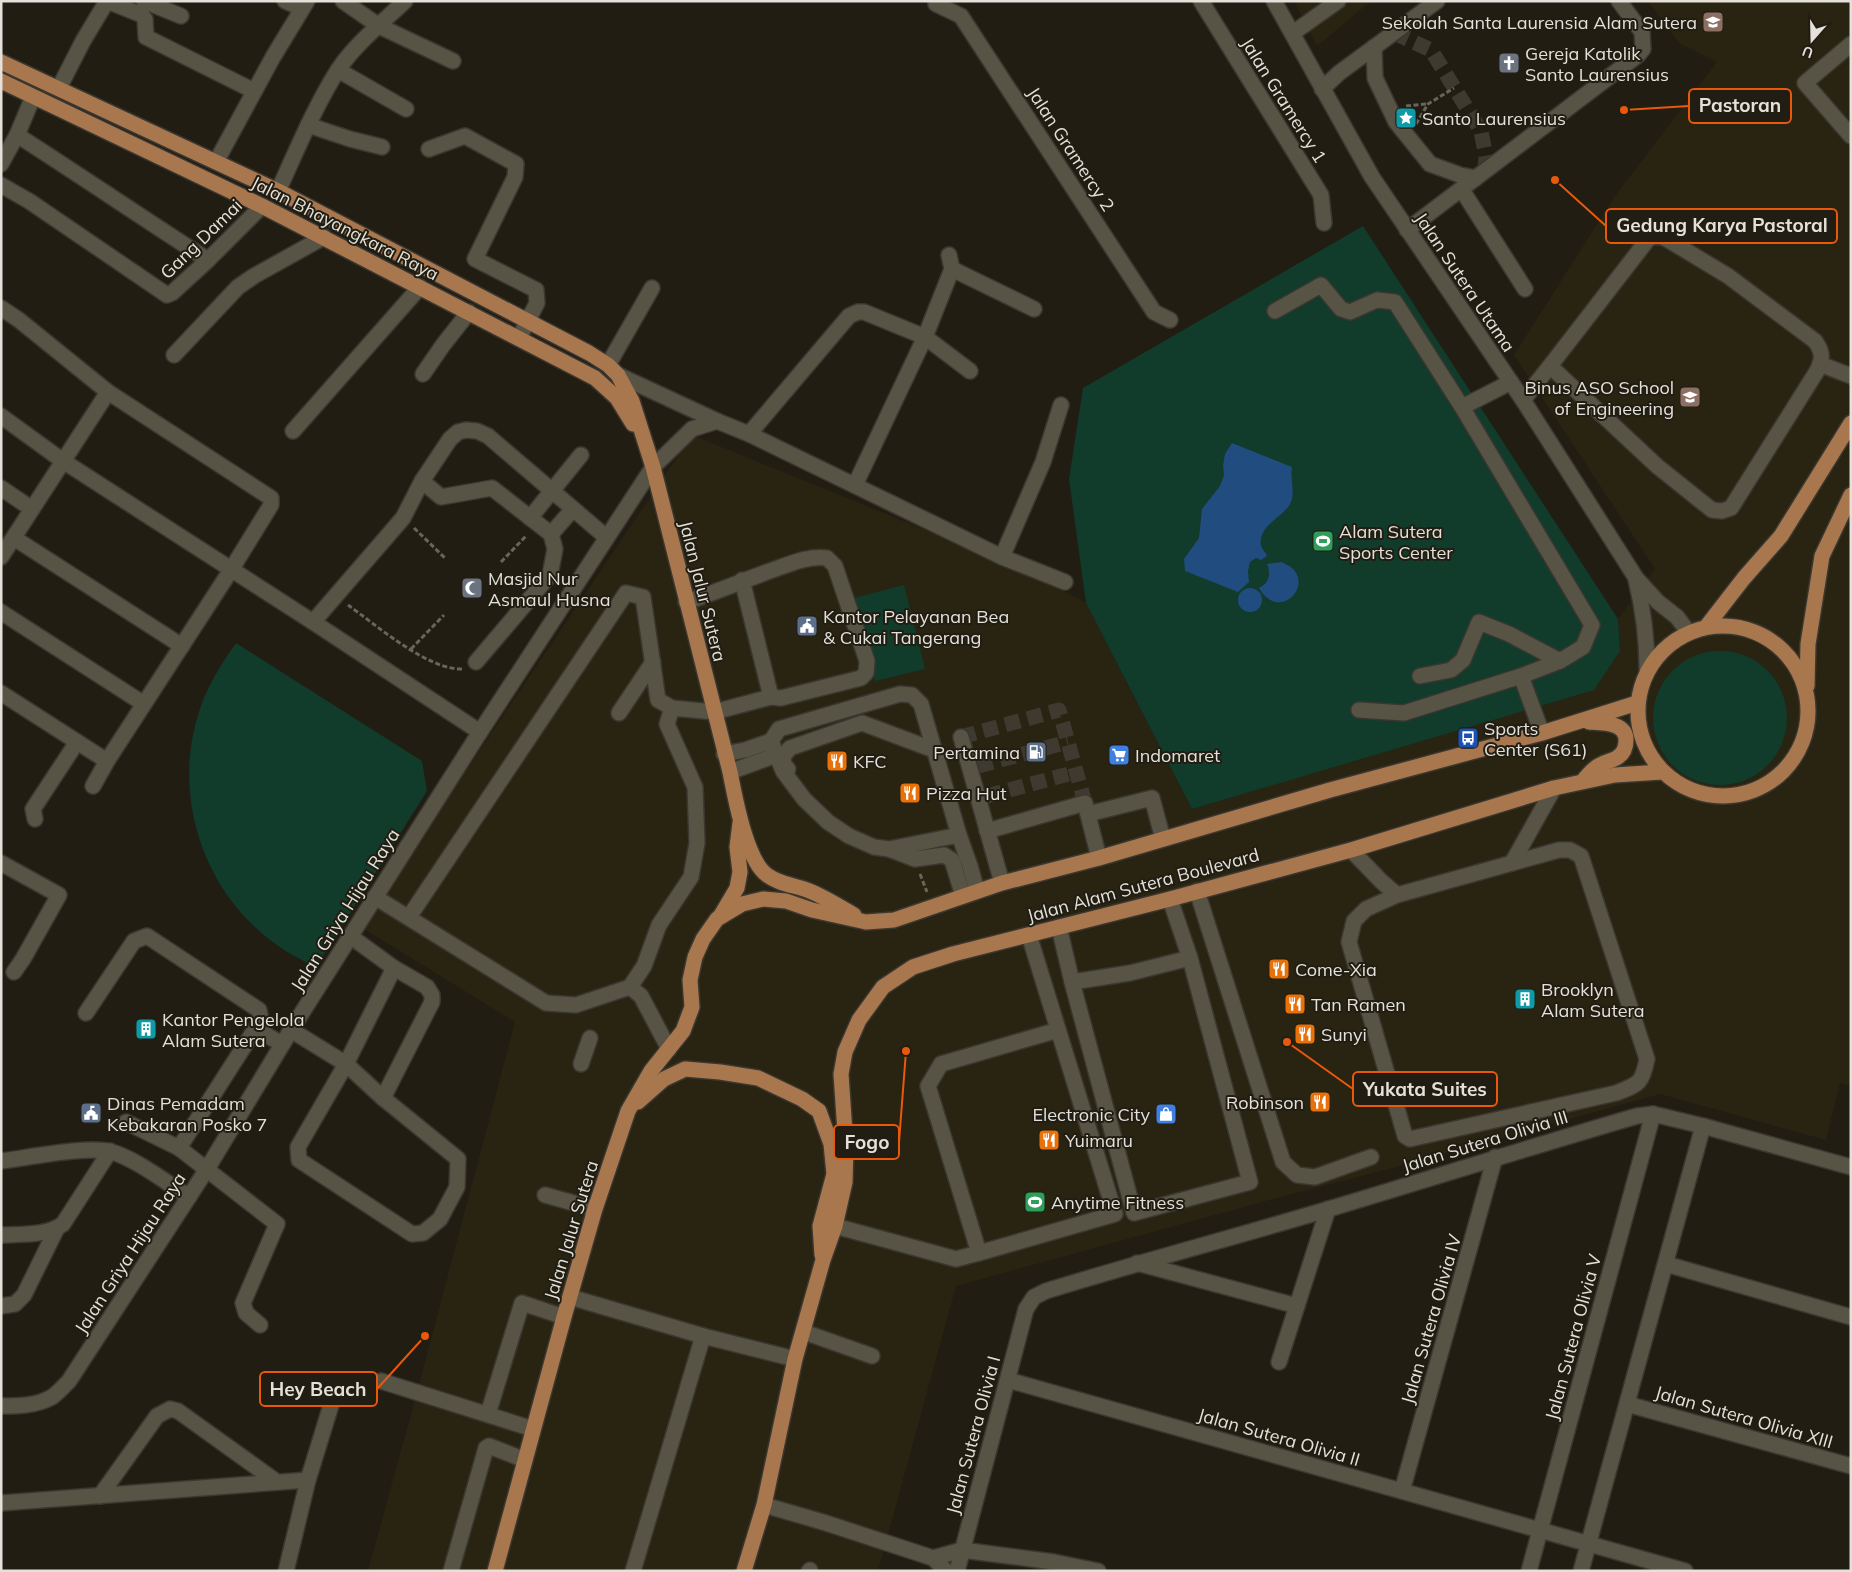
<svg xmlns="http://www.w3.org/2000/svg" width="1852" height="1572" viewBox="0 0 1852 1572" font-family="Mulish,sans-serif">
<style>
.built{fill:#292411}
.green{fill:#113b2a}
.water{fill:#214c7f}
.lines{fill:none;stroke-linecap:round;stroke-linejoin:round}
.minor-tunnel{stroke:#3e3a30;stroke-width:15;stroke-dasharray:15 8;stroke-linecap:butt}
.minor-casing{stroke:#3a3731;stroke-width:18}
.major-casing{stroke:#3a3731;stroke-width:18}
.path{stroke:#68655b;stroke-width:3;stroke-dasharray:5 2.5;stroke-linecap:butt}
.minor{stroke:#575446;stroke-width:15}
.major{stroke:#a9774e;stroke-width:15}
.labels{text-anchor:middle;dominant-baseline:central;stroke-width:4;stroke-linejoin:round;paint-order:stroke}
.poi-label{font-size:18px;fill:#e3e1d9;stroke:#211d12;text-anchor:start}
.street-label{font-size:18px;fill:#e3e1d9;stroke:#211d12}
.leader{fill:none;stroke:#e8590c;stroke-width:2}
.callout-dot{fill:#e8590c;stroke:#211d12;stroke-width:2}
.callout{fill:#211d12;stroke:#e8590c;stroke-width:2}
.callout-label{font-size:19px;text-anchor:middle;font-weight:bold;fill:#e3e1d9}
</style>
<rect width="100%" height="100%" fill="#211d12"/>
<!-- built -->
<g class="built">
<polygon points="1294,1 1371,1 1317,46"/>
<polygon points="1648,1 1851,1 1851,1086 1840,1083 1826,1140 1660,1094 1392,1168 1273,1199 956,1286 878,1571 368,1571 415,1400 515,1022 361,927 692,435 1019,568 1086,603 1192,809 1620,651 1618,619 1655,569 1514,355 1615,196 1717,62 1679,43"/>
</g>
<!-- green -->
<g class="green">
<polygon points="1363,226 1618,619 1620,651 1594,690 1192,809 1086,603 1069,479 1083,388"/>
<polygon points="904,585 925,669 875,681 854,598"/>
<path d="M 236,643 L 422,761 L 427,791 L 316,967 C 294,957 274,945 256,928 C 196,873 173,783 201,706 C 209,683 222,663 236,643 Z"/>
<circle cx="1720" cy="718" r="67"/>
</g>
<!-- water -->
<g class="water">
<path d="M 1232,443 L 1292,467 C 1290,478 1295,491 1291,502 C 1285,517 1257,525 1261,546 C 1262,549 1266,553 1267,556 L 1261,560 L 1256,558 L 1250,562 L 1248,571 L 1249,582 L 1238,592 L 1185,571 L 1184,559 L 1199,538 L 1202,509 L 1220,486 L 1224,475 L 1223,466 L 1225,454 Z"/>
<path d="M 1282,562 C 1285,564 1290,566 1292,568 C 1313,587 1279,622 1259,588 C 1270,583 1271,573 1267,564 Z"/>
<circle cx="1250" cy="600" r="12"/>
</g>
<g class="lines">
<!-- minor-tunnel -->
<g class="minor-tunnel">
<polyline points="1394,33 1431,50 1481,131 1486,157 1485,171"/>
<polyline points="961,737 1059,710 1085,803"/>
<polyline points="978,766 1068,742"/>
<polyline points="987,796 1076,772"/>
</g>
<!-- minor casing -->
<g class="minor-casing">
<g id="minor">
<polyline points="107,1 142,15 145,19 146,37 254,91"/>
<polyline points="144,1 181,16"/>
<polyline points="285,1 301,8"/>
<polyline points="343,1 379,26 453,61"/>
<polyline points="937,1 936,4 961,16 1154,312 1170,320"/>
<polyline points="1201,1 1321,195 1324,223"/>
<polyline points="1274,1 1372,177 1523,400 1636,578 1658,602 1677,617 1689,633"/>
<polyline points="1293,33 1338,1"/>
<polyline points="1851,44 1805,83 1851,136"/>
<polyline points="1374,47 1375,78 1396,122 1430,164 1460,175 1476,178"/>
<polyline points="338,70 406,109"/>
<polyline points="59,88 83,41 107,1"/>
<polyline points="1322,89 1339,73 1437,1"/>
<polyline points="308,125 350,139 382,147"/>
<path d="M 17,135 C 81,176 144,219 208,260"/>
<polyline points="429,149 465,136 516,164 515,177 475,259 536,290 537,303 519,338"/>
<polyline points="216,162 273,57 307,1"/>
<polyline points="1,164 17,135 33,97"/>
<polyline points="1,185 29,201 167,295 172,293 208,260 262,206"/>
<polyline points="1462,190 1525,289"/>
<path d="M 278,191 C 296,152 315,106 338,70 C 355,44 382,23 405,1"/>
<polyline points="1407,230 1638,55 1643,49 1642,32 1619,1"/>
<path d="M 1658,236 L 1665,238 L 1728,276 L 1815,341 C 1823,352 1823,359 1817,371 L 1731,508 L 1722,511 L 1712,510 L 1657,466 L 1550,366 L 1649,238 Z"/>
<polyline points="952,269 1034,309"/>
<polyline points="1,308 19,320 108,392 271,498 271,505 231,570 107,761 93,786"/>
<polyline points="1275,311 1321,285 1341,309 1350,312 1377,300 1395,302 1462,407 1592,625 1583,647 1560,661 1521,676 1404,713 1359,710"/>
<polyline points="174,355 238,287 254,276 324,237"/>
<polyline points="1820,364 1851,376"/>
<polyline points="608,365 652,288"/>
<polyline points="423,374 443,345 469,312"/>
<polyline points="618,375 717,421 749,434 1002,557 1065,582"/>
<polyline points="1523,400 1550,366"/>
<polyline points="1462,407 1511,382"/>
<polyline points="1,416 63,461 313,622 480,732"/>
<polyline points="293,431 420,287"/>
<polyline points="749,434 849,316 858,312 864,312 925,337 970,371"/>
<polyline points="422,481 441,497 492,488 551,534 573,509"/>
<polyline points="855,485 925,337 952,269 949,255"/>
<polyline points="1,488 32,509"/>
<polyline points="530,518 581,455"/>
<polyline points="14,538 182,646"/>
<polyline points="1,557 108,392"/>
<polyline points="1002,557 1043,462 1061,405"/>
<polyline points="742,580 771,697"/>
<path d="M 1636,580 C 1644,612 1647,637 1647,670"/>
<polyline points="1,612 144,704"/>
<polyline points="313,622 403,518 422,481 450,439 458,432 466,430 477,431 488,436 606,537"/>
<polyline points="476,662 550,575 555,549 551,534"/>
<polyline points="1420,676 1451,670 1463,660 1479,622 1509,634 1560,661"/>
<polyline points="1521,676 1542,733"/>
<polyline points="1,693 107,761"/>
<polyline points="619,713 653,662"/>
<polyline points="961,737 1002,883"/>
<polyline points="724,754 745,750 771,741 779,729 900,694 912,695 921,704 959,835 889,849 874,847 849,836 828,822 804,799 783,771 771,741"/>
<polyline points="788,769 784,765 783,756 790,748 862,723 934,750"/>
<polyline points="730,772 776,755"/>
<polyline points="1088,814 1152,798 1163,839"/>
<polyline points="35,819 33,809 77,742"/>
<polyline points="987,831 1085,803 1099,858"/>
<polyline points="959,835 970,866 977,891"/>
<polyline points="889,849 915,859 944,855 952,860 963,896"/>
<path d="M 1351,850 L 1381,881 L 1397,895 L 1559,850 L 1570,850 L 1581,856 L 1647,1059 C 1642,1084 1639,1084 1616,1093 L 1410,1139 L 1405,1136 L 1349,942 L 1354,921 L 1366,909 L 1397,895"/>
<polyline points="1,863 59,895 23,959 14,972"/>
<polyline points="1512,863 1554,788"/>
<polyline points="1197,891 1283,1162 1297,1175 1315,1177 1371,1157"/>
<polyline points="375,897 546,1003 576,1005 630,987 644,966 659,925 691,877 697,843 695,787 667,724 672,708"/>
<polyline points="1170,899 1190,958 1130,973 1072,982 1134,1213 1250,1182 1190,958"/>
<path d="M 409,917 L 626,593 L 643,597 L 658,700 L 672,708 L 714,712 L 771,697 L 781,698 L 861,678 L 866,673 L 867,661 L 835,566 L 827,558 C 809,556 795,562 778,568 C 747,579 717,592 686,602"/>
<polyline points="1059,927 1072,982"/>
<polyline points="1029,935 1115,1214 979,1253 928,1086 941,1064 1058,1030"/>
<polyline points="350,936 394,968 427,987 432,995 432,1002 383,1098"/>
<polyline points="630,987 641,996 669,1049"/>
<polyline points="86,1013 134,941 147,936 259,1010 261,1020 179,1148"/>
<polyline points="256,1029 282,1044"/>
<polyline points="291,1030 346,1064 298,1147 299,1160 412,1234 423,1233 440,1219 457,1187 458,1159 383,1098 346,1064 394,968"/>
<polyline points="581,1064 590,1038"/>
<polyline points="126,1122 179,1148 277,1224 243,1303 246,1313 260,1325"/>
<path d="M 1,1161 C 27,1158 89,1145 112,1152 C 136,1159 167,1183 189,1197"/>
<polyline points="545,1195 595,1209"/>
<polyline points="835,1226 956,1259 979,1253"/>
<path d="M 1,1235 C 20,1234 47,1236 63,1224 L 110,1151"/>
<polyline points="1137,1263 1297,1306"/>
<polyline points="1666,1264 1851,1317"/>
<polyline points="570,1297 703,1336 795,1359"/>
<polyline points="1,1306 15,1304 24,1295 57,1228"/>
<polyline points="804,1332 872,1356"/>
<polyline points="1279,1362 1328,1209"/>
<polyline points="1008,1380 1685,1571"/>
<polyline points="381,1381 533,1429"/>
<polyline points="1627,1404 1851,1466"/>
<path d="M 1,1406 C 18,1406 36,1406 52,1397 C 58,1393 64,1386 69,1381 L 207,1169 L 291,1030 L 480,732 L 653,467 L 692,429 L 717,421"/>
<polyline points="488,1414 522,1303 564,1317"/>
<polyline points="1402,1491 1495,1157"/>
<polyline points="100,1496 157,1416 170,1409 178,1411 277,1482"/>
<polyline points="1,1503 308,1480"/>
<polyline points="764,1505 826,1523 933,1558 946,1571"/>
<polyline points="933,1558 962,1550 1054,1562 1098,1571"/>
<polyline points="286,1571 308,1480 332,1402"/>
<polyline points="451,1571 486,1448 489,1446 525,1460"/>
<polyline points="633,1571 703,1336"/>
<polyline points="809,1571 810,1570"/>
<path d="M 957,1571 L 1026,1309 L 1034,1297 L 1046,1291 C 1140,1262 1235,1237 1329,1209 C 1432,1178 1534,1146 1637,1116 L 1653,1114 L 1703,1126 L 1851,1167"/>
<polyline points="1529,1571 1653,1114"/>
<polyline points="1581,1571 1703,1126"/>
</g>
</g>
<!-- major casing -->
<g class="major-casing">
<g id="major">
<path d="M 1,62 L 278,191 L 589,353 L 608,365 L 618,375 L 632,401 L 653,467 L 730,772 C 735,797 746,860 767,875 C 779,884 793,885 807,890 C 823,896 839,906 854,915"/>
<polyline points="1,81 262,206 595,378 617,398 633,424"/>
<circle cx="1723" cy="711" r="85"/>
<polyline points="1706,627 1744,578 1781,536 1851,423"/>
<polyline points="1807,686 1808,644 1822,556 1851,495"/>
<path d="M 1583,781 C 1588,775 1593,768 1600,765 C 1606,761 1613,761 1618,757 C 1624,753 1626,747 1626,740 C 1626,722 1602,723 1589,722"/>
<polyline points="721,915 737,888 740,872 737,847 740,823"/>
<polyline points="638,1102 664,1079 685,1069 720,1072 758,1078 802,1099 819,1111 831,1144 834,1174 820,1226 822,1255"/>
<polyline points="495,1571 564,1317 595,1209 628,1111 651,1071 683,1031 692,1007 690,980 695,957 703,939 717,919 742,904 763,899 786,901 812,910 866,922 894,920 1002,883 1099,858 1330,790 1542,733 1637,703"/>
<polyline points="744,1571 764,1505 795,1359 823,1260 835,1226 845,1182 846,1147 841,1074 845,1052 859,1020 883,987 913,967 953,954 1170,899 1351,850 1554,788 1615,775 1662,772"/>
</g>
</g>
<!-- path -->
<g class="path">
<polyline points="1406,106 1427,104"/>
<polyline points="1416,124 1428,104 1454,88"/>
<polyline points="414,528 446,559"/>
<polyline points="501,562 527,535"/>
<path d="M 348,605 C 376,625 429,671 463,669"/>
<polyline points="411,649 444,615"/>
<polyline points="920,874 927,892"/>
</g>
<!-- minor -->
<use href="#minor" class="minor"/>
<!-- major -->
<use href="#major" class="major"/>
</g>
<!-- icons -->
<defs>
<g id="school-square" transform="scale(1.125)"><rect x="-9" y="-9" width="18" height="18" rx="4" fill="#8d6e63" stroke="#211d12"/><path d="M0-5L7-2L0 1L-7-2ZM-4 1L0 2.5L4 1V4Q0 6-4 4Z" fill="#fff"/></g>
<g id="church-square" transform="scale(1.125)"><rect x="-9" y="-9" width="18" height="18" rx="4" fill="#6b7280" stroke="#211d12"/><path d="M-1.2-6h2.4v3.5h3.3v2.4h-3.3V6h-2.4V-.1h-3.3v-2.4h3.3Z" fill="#fff"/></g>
<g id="sight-square" transform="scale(1.125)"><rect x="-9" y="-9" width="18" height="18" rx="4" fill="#0f9aa8" stroke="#211d12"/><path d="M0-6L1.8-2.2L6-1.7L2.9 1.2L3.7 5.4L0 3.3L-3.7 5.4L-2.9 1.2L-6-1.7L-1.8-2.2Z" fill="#fff"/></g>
<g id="university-square" transform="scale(1.125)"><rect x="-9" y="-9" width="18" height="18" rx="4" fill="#8d6e63" stroke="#211d12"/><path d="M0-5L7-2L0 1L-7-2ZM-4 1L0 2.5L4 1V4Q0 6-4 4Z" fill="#fff"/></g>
<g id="stadium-square" transform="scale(1.125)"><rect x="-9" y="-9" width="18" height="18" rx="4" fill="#2e9e5b" stroke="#211d12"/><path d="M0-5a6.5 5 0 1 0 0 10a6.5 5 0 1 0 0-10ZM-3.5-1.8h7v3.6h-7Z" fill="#fff"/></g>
<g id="mosque-square" transform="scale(1.125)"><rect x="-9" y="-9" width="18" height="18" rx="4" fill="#6b7280" stroke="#211d12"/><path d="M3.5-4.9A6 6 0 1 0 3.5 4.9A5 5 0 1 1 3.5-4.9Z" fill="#fff"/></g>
<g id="civic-square" transform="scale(1.125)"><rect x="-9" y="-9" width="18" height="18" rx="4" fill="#5c6f8a" stroke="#211d12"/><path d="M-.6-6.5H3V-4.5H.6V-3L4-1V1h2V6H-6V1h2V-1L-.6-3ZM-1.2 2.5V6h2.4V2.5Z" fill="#fff"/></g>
<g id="bus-square" transform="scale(1.125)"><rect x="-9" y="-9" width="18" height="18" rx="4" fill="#1a4fb4" stroke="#211d12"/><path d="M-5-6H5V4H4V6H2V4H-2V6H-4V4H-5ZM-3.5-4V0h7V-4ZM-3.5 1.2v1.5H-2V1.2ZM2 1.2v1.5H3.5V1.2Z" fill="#fff"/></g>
<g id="fuel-square" transform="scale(1.125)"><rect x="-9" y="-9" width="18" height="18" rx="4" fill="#5c6f8a" stroke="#211d12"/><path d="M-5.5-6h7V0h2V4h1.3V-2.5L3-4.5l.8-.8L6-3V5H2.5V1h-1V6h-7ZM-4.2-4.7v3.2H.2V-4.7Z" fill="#fff"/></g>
<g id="supermarket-square" transform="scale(1.125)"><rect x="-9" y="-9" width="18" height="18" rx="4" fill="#3f7fe0" stroke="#211d12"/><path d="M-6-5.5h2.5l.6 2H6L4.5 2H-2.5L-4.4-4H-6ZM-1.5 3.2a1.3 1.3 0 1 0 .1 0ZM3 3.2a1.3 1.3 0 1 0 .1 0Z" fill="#fff"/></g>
<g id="restaurant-square" transform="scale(1.125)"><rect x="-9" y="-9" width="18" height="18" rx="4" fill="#e8710a" stroke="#211d12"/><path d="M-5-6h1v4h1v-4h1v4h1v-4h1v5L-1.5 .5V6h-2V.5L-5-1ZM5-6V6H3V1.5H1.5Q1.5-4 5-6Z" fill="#fff"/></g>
<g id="building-square" transform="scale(1.125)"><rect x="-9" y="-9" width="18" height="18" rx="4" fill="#0f9aa8" stroke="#211d12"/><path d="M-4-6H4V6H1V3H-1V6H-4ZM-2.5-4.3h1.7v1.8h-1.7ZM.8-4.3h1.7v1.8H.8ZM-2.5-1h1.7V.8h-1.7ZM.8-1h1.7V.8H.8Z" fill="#fff"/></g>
<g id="shop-square" transform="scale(1.125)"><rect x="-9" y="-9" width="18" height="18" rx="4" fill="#3f7fe0" stroke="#211d12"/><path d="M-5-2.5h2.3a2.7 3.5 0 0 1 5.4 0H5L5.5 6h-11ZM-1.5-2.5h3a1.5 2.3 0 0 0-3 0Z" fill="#fff"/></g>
</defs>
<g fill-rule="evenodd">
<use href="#school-square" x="1713" y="22"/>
<use href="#church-square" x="1509" y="63"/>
<use href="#sight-square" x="1406" y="118"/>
<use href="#university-square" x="1690" y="397"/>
<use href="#stadium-square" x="1323" y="541"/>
<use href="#mosque-square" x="472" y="588"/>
<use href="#civic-square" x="807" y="626"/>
<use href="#bus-square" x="1468" y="738"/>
<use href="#fuel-square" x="1036" y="752"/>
<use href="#supermarket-square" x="1119" y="755"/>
<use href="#restaurant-square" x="837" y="761"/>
<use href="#restaurant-square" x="910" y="793"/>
<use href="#restaurant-square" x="1279" y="969"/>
<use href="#building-square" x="1525" y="999"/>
<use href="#restaurant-square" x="1295" y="1004"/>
<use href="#building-square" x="146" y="1029"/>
<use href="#restaurant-square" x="1305" y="1034"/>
<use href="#restaurant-square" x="1320" y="1102"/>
<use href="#civic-square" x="91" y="1113"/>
<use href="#shop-square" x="1166" y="1114"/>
<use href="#restaurant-square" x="1049" y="1140"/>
<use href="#stadium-square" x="1035" y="1202"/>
</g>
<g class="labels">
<!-- poi labels -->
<g class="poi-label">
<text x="1697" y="22" text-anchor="end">Sekolah Santa Laurensia Alam Sutera</text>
<text x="1525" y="53">Gereja Katolik<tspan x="1525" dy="21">Santo Laurensius</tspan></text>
<text x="1422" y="118">Santo Laurensius</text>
<text x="1674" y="387" text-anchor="end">Binus ASO School<tspan x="1674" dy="21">of Engineering</tspan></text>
<text x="1339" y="531">Alam Sutera<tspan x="1339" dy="21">Sports Center</tspan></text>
<text x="488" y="578">Masjid Nur<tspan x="488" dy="21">Asmaul Husna</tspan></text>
<text x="823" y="616">Kantor Pelayanan Bea<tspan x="823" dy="21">&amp; Cukai Tangerang</tspan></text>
<text x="1484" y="728">Sports<tspan x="1484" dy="21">Center (S61)</tspan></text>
<text x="1020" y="752" text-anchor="end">Pertamina</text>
<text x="1135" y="755">Indomaret</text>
<text x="853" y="761">KFC</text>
<text x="926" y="793">Pizza Hut</text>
<text x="1295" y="969">Come-Xia</text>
<text x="1541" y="989">Brooklyn<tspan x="1541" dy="21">Alam Sutera</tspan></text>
<text x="1311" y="1004">Tan Ramen</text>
<text x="162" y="1019">Kantor Pengelola<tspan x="162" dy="21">Alam Sutera</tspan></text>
<text x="1321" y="1034">Sunyi</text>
<text x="1304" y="1102" text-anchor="end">Robinson</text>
<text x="107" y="1103">Dinas Pemadam<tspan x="107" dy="21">Kebakaran Posko 7</tspan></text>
<text x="1150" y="1114" text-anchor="end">Electronic City</text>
<text x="1065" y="1140">Yuimaru</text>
<text x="1051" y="1202">Anytime Fitness</text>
</g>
<!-- street labels -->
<g class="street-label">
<text transform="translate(1284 100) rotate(58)">Jalan Gramercy 1</text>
<text transform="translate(1071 149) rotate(57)">Jalan Gramercy 2</text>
<text transform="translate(345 228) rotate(27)">Jalan Bhayangkara Raya</text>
<text transform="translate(201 239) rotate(-44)">Gang Damai</text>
<text transform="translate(1465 282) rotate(56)">Jalan Sutera Utama</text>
<text transform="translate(703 591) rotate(76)">Jalan Jalur Sutera</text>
<text transform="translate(1143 885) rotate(-15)">Jalan Alam Sutera Boulevard</text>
<text transform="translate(345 910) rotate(-58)">Jalan Griya Hijau Raya</text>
<text transform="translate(1485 1141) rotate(-17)">Jalan Sutera Olivia III</text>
<text transform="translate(571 1230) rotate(-73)">Jalan Jalur Sutera</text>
<text transform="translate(130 1253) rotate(-57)">Jalan Griya Hijau Raya</text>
<text transform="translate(1431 1319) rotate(-74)">Jalan Sutera Olivia IV</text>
<text transform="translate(1573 1337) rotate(-75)">Jalan Sutera Olivia V</text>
<text transform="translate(1744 1417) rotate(16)">Jalan Sutera Olivia XIII</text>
<text transform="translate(973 1435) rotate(-75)">Jalan Sutera Olivia I</text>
<text transform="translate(1279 1437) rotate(16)">Jalan Sutera Olivia II</text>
</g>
</g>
<!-- callouts -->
<path class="leader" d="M1624 110L1689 106M1555 180L1606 226M1287 1042L1353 1089M906 1051L899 1142M425 1336L377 1389"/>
<g class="callout-dot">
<circle cx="1624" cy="110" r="5"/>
<circle cx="1555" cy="180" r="5"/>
<circle cx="1287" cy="1042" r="5"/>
<circle cx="906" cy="1051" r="5"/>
<circle cx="425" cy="1336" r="5"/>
</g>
<g class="callout">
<rect x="1689" y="89" width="102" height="34" rx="5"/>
<rect x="1606" y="209" width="231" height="34" rx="5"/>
<rect x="1353" y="1072" width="144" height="34" rx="5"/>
<rect x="834" y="1125" width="65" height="34" rx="5"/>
<rect x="260" y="1372" width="117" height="34" rx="5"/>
</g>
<g class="callout-label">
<text x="1740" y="112">Pastoran</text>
<text x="1722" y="232">Gedung Karya Pastoral</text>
<text x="1425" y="1096">Yukata Suites</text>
<text x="867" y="1149">Fogo</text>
<text x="318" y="1396">Hey Beach</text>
</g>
<!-- border -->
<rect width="1852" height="1572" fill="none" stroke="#e3e1d9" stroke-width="5"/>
<!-- north arrow -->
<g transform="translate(1812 40) rotate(200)" stroke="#211d12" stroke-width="4" paint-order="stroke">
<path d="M0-4L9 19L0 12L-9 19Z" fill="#e3e1d9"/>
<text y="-8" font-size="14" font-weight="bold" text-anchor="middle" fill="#e3e1d9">U</text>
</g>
</svg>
